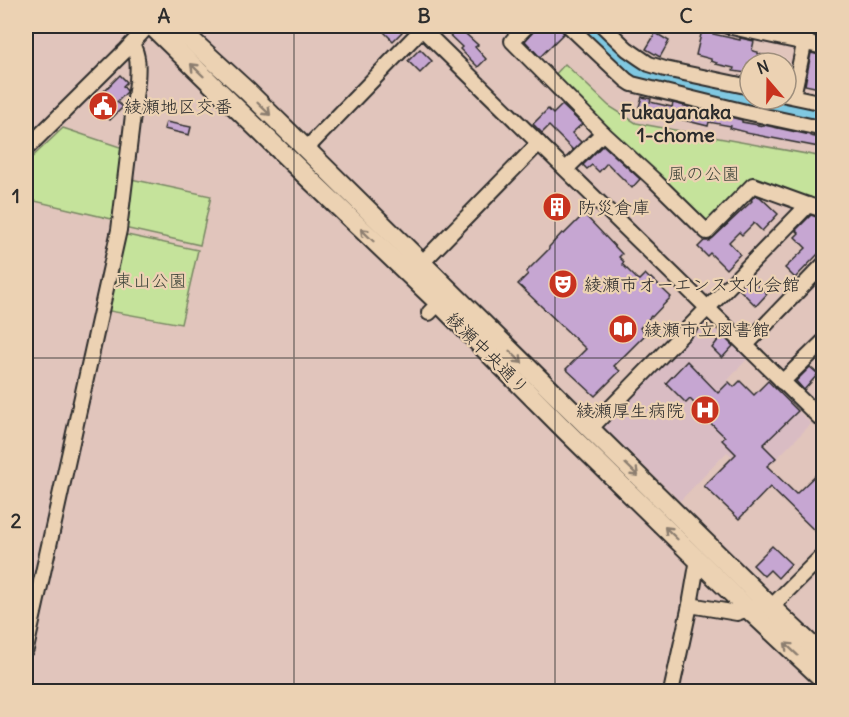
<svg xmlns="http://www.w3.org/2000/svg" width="849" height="717" viewBox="0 0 849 717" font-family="Delius,'Klee One',sans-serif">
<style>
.built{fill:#d9bcc3}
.green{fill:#c5e39b;stroke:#788763;stroke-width:1.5}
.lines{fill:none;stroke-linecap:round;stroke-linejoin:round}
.river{stroke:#80c8e1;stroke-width:16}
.building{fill:#c6a6d2;stroke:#2b2b2b;stroke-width:1.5}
.minor-casing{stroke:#2b2b2b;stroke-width:18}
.major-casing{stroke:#2b2b2b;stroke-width:22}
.minor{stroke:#ecd2b3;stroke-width:14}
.major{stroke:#ecd2b3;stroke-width:18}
.oneway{stroke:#8c7e6f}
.grid{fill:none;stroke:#2b2b2b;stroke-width:1.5;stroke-opacity:0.55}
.labels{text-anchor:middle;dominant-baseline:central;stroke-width:4.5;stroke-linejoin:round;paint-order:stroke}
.poi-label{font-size:18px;fill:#2b2b2b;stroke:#ecd2b3;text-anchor:start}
.park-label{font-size:18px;fill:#42473c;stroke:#ecd2b3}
.street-label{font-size:18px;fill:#2b2b2b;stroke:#ecd2b3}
.neighbourhood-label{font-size:20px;font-weight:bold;fill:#2b2b2b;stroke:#ecd2b3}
.neatline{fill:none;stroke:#2b2b2b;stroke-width:2}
.grid-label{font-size:20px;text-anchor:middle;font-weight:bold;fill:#2b2b2b}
</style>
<rect width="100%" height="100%" fill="#e1c5bc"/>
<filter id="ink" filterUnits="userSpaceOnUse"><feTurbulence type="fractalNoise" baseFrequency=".0167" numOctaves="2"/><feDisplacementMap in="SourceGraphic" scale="12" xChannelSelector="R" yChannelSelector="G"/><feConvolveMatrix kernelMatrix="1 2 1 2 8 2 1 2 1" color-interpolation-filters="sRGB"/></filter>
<g filter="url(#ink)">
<!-- built -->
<polygon class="built" points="706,318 747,359 728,380 748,401 768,380 811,424 757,478 727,452 680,501 603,426 602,420"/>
<!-- green -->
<g class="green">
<polygon points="565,64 609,106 636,123 823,157 823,204 753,178 710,224 705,225 553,77"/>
<polygon points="63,128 126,149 116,220 26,199 26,163"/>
<polygon points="131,179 211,196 200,245 124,228"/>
<polygon points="127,235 198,250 181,324 104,310 122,238"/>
</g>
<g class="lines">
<!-- river -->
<polyline class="river" points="585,26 637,75 644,79 824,119"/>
</g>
<!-- building -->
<g class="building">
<polygon points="378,26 408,26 393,41"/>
<polygon points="440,26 454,26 457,29 458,27 478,45 475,47 486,59 478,67 460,49 462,47"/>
<polygon points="537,26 557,26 564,33 540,57 525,41 533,32"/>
<polygon points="703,26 714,28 713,34 740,40 740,38 754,41 752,50 753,51 758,52 758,54 784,60 784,63 748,63 746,73 733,71 734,68 716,64 717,63 711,61 711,59 696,55"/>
<polygon points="654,32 669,41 660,57 646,49 654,36"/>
<polygon points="420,49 432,61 420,73 408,61"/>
<polygon points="811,53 824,56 824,89 805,85"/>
<polygon points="120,75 127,82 123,86 127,91 127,92 117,102 123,107 110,120 92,103"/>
<polygon points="642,97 651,99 650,102 672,107 673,103 742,120 742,122 764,126 764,125 810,135 810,136 824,139 824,148 746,133 746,132 730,128 731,126 709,122 708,126 647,111 647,113 638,110"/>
<polygon points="562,105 582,124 572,133 581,142 573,150 549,126 542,133 533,124 548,109 553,114"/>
<polygon points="166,122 191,127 189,135 164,129"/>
<polygon points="603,145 640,179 632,188 607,163 599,172 592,165 587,169 583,165"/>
<polygon points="755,195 760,197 778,214 762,231 754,223 742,235 739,232 729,242 740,254 726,269 710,253 707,256 698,247 704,241 709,241 713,238 752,201 751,200"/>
<polygon points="584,214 622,254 619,257 624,262 622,264 637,279 639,280 645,274 650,279 651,278 671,297 652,317 651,316 640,328 646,334 614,366 620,371 595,396 566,369 586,349 518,284 528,274 526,272 549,249 549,247 562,233 564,234"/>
<polygon points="811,215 822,219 817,223 824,229 824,255 821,255 819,253 795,278 785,268 806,248 795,237 799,233 796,230"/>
<polygon points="750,278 767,294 756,306 739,289"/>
<polygon points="722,335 733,346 722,358 712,348"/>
<polygon points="687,361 718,393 729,382 734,387 740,381 754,395 768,381 798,411 763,445 776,458 767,466 796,494 824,467 824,523 815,531 770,487 739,519 704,486 736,454 722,440 725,437 699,412 701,410 690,399 686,403 666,383"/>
<polygon points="810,367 818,374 804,390 796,381"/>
<polygon points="772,546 791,564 778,578 770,570 764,576 753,565"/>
</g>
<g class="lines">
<!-- minor casing -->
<g class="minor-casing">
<g id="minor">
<polyline points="419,26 824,422"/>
<polyline points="527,26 512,41 603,133 653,179 707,232 753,185 808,205"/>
<polyline points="569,26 626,80 632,84 746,112 824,129"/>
<polyline points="603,26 627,49 640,58 649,64 665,69 750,87"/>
<polyline points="727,26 824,47"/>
<polyline points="786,95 824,103"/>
<polyline points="793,96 808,26"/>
<polyline points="26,149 125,51 148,26"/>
<polyline points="306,149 422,29"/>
<polyline points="566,169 603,133"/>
<polyline points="415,270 539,143"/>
<polyline points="429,313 439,303"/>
<polyline points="746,345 824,264"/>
<polyline points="782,382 824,341"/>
<polyline points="590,429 808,205 824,210"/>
<polyline points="690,605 698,559"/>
<polyline points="766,612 824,554"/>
<path d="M 26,649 L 119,230 L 137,82 C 138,68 139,56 132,44"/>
<polyline points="671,692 690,605 737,613 748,609 756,608"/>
</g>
</g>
<!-- major casing -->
<g class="major-casing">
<g id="major">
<polyline points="152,26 299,169 439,303 566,431 748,609 824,680"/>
<polyline points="176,26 247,91 306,149 771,607 824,657"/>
</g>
</g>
<!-- minor -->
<use href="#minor" class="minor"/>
<!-- major -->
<use href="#major" class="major"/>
</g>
<!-- one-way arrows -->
<defs><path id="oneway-shaft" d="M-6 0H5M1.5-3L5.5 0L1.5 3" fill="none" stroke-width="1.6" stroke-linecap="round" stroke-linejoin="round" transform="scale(1.5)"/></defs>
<g class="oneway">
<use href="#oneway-shaft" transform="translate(197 70) rotate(-136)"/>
<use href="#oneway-shaft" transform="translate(264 109) rotate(44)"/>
<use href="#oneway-shaft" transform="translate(367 235) rotate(-136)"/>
<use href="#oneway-shaft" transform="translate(516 357) rotate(44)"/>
<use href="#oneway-shaft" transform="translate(632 470) rotate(44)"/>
<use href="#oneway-shaft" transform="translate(671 533) rotate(-136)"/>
<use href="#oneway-shaft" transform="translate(791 649) rotate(-137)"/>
</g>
</g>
<!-- grid -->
<path class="grid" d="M 294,26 L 294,692M 555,26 L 555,692M 26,358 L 824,358"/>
<!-- icons -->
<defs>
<g id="civic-disc" transform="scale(1.5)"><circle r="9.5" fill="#c8321e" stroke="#ecd2b3"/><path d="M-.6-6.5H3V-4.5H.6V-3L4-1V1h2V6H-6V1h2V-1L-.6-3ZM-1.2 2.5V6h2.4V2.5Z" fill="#fff"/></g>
<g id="building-disc" transform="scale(1.5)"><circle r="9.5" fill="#c8321e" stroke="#ecd2b3"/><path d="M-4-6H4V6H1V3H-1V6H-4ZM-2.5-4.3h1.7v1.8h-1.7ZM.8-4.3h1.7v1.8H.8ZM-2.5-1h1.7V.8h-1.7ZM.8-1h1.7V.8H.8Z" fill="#fff"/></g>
<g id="theatre-disc" transform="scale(1.5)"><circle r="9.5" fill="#c8321e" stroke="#ecd2b3"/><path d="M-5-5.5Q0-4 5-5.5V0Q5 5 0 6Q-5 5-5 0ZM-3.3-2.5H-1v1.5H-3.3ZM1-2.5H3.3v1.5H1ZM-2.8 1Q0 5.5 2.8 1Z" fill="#fff"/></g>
<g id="library-disc" transform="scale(1.5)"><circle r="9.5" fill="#c8321e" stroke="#ecd2b3"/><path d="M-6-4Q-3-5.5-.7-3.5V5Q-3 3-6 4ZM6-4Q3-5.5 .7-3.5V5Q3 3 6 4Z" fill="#fff"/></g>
<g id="hospital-disc" transform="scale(1.5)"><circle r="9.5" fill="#c8321e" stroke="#ecd2b3"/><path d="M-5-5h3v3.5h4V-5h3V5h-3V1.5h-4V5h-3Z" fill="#fff"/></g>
</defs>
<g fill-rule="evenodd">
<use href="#civic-disc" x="103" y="106"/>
<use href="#building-disc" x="557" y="207"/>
<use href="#theatre-disc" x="563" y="284"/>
<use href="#library-disc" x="623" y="329"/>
<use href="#hospital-disc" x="705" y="410"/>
</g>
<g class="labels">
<!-- poi labels -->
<g class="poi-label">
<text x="124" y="106">綾瀬地区交番</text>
<text x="578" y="207">防災倉庫</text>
<text x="584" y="284">綾瀬市オーエンス文化会館</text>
<text x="644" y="329">綾瀬市立図書館</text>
<text x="684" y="410" text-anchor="end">綾瀬厚生病院</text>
</g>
<!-- park labels -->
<g class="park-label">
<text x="704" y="173">風の公園</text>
<text x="151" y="280">東山公園</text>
</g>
<!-- street labels -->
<g class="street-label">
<text transform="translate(488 353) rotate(45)">綾瀬中央通り</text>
</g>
<!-- neighbourhood labels -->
<g class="neighbourhood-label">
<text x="676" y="111">Fukayanaka<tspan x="676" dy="23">1-chome</tspan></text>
</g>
</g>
<!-- margin -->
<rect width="849" height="717" fill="none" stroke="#ecd2b3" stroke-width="66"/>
<!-- north arrow -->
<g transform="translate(768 81) rotate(340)"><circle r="28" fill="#ecd2b3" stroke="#9f8f7d" stroke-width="1.5"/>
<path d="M0-4.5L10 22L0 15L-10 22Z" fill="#c8321e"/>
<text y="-9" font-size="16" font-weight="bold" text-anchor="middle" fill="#2b2b2b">N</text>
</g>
<rect x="33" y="33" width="783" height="651" class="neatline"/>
<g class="grid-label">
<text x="164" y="23">A</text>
<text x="424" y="23">B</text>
<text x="686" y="23">C</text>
<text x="16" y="203">1</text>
<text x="16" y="528">2</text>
</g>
</svg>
